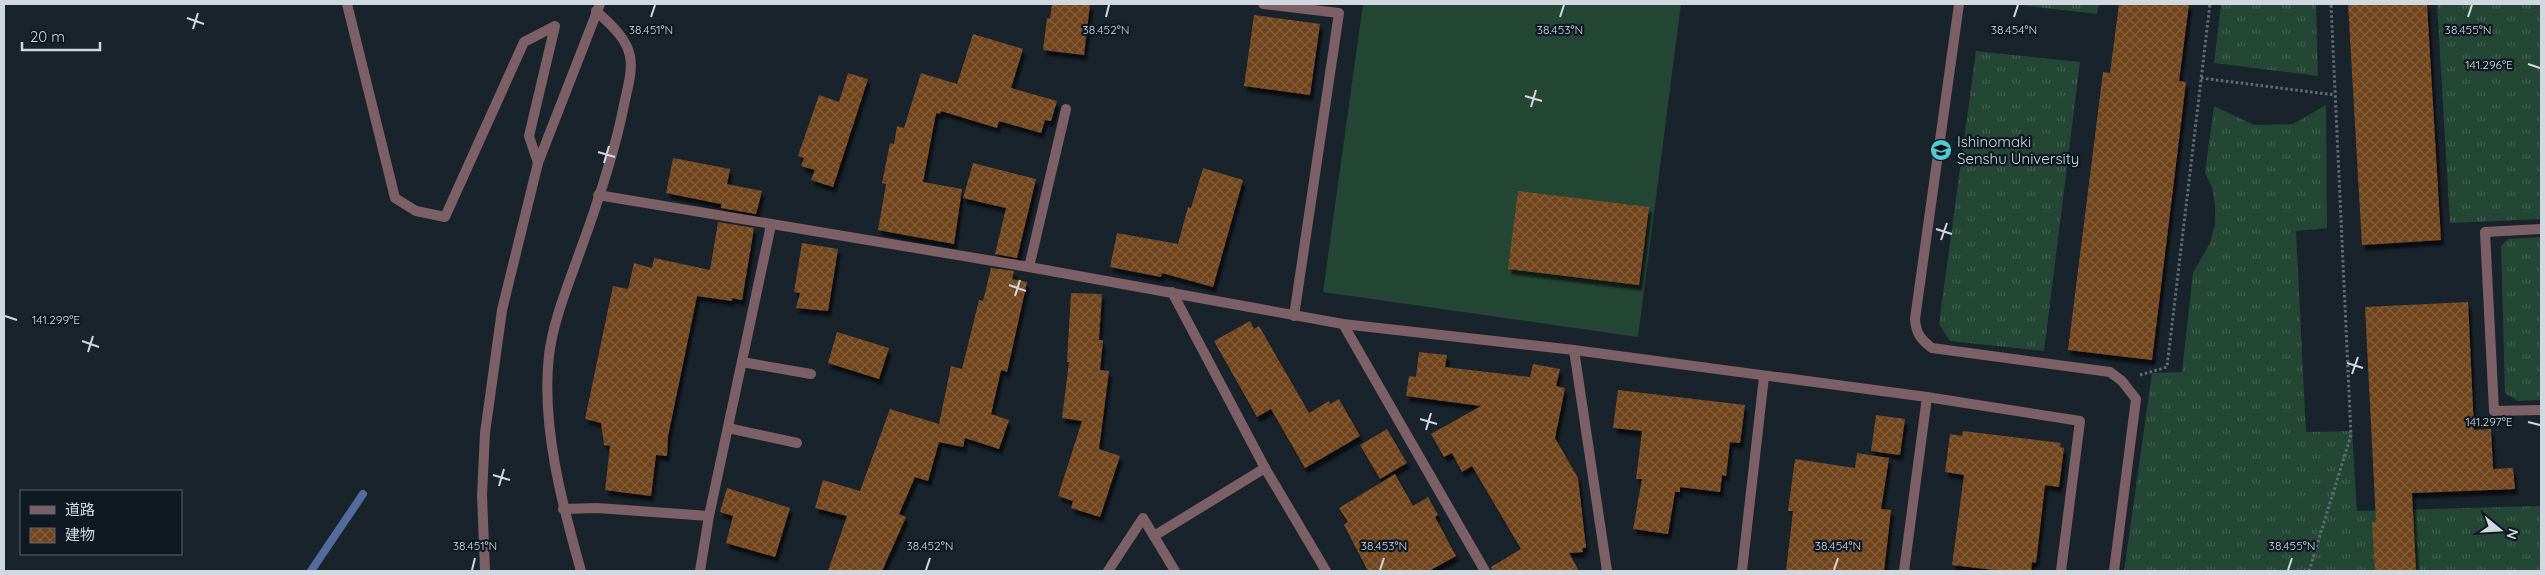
<svg xmlns="http://www.w3.org/2000/svg" width="2545" height="575" viewBox="0 0 2545 575" font-family="Quicksand,'Noto Sans JP',sans-serif">
<style>
.grass{fill:url(#grass-tufts)}
.garden{fill:#244634}
.lines{fill:none;stroke-linecap:round;stroke-linejoin:round}
.stream{stroke:#536c9d;stroke-width:8}
.building{fill:url(#building-cross-hatch);filter:url(#shadow)}
.path{stroke:#626b73;stroke-width:3;stroke-dasharray:2.5 2.5;stroke-linecap:butt}
.service{stroke:#7c6065;stroke-width:10}
.minor{stroke:#7c6065;stroke-width:10}
.tertiary{stroke:#7c6065;stroke-width:10}
.ticks{fill:none;stroke:#d1d8df;stroke-width:2}
.labels{text-anchor:middle;dominant-baseline:central;stroke-width:4.5;stroke-linejoin:round;paint-order:stroke}
.poi-label{font-size:15px;fill:#d1d8df;stroke:#0f1922;text-anchor:start}
.ticks-label{font-size:12px;text-anchor:middle;fill:#d1d8df;stroke:#0f1922;stroke-width:4.5;stroke-linejoin:round;paint-order:stroke}
</style>
<defs>
<pattern id="grass-tufts" width="24" height="20" patternUnits="userSpaceOnUse" patternTransform="scale(1.25)"><rect width="24" height="20" fill="#244634"/><path d="M3 7l-1-3M5 7V3M7 7l1-3M15 17l-1-3M17 17v-4M19 17l1-3" fill="none" stroke="#436051"/></pattern>
<pattern id="building-cross-hatch" width="8" height="8" patternUnits="userSpaceOnUse" patternTransform="scale(1.25)"><rect width="8" height="8" fill="#71441d"/><path d="M0 0l8 8M0 8l8-8" fill="none" stroke="#845e3d"/></pattern>
<filter id="shadow"><feDropShadow dx="3" dy="5.5" stdDeviation="1" flood-color="#0009"/></filter>
</defs>
<rect width="100%" height="100%" fill="#19232c"/>
<!-- grass -->
<g class="grass">
<polygon points="2010,4 2099,4 2097,14"/>
<polygon points="2221,4 2316,4 2318,76 2214,63"/>
<polygon points="2437,4 2541,4 2541,219 2450,223"/>
<polygon points="1976,51 2080,62 2044,351 1950,341 1939,324"/>
<polygon points="2326,105 2327,228 2296,231 2306,432 2352,431 2357,511 2541,506 2541,571 2124,571 2152,373 2182,372 2193,273 2210,243 2215,224 2215,204 2212,187 2205,173 2214,106 2254,125 2293,124"/>
<polygon points="2541,237 2541,400 2518,401 2505,393 2501,246 2508,239"/>
</g>
<!-- garden -->
<polygon class="garden" points="1363,4 1681,4 1638,337 1323,292"/>
<g class="lines">
<!-- stream -->
<polyline class="stream" points="311,571 363,494"/>
</g>
<!-- building -->
<g class="building">
<polygon points="1052,4 1090,4 1084,55 1043,50 1047,18 1050,19"/>
<polygon points="2119,4 2189,4 2179,81 2186,82 2152,360 2068,350 2103,72 2110,73"/>
<polygon points="2348,4 2427,4 2441,240 2362,245"/>
<polygon points="1254,15 1320,24 1310,95 1244,86"/>
<polygon points="973,34 1023,49 1011,88 1057,101 1051,121 1045,120 1041,133 999,121 997,128 941,111 940,114 936,113 923,182 962,189 954,244 878,230 886,184 882,183 890,143 894,144 897,126 904,128 921,73 957,84"/>
<polygon points="848,73 868,79 833,187 811,180 815,170 801,166 804,158 798,156 819,95 839,102"/>
<polygon points="673,158 730,169 727,184 762,191 756,214 721,208 721,204 666,193"/>
<polygon points="973,163 1036,179 1017,258 995,254 1006,208 963,198"/>
<polygon points="1203,168 1243,180 1213,287 1162,273 1161,277 1110,267 1117,233 1178,244 1188,207 1191,208"/>
<polygon points="1518,191 1649,207 1639,285 1508,269"/>
<polygon points="718,222 754,228 742,300 732,298 732,301 697,296 668,436 667,456 656,455 651,496 605,490 610,446 604,445 601,423 585,419 613,286 628,289 634,263 652,268 654,258 710,270"/>
<polygon points="802,243 838,249 828,311 796,308 800,293 794,292"/>
<polygon points="991,268 1014,271 1012,279 1027,282 1007,372 1001,370 991,414 1009,420 999,449 965,438 963,447 939,442 928,481 915,477 899,514 906,517 882,571 828,571 847,516 815,508 823,480 860,491 890,409 939,424 951,366 962,369 979,300 983,301"/>
<polygon points="1071,293 1102,294 1099,340 1103,340 1100,370 1109,371 1099,449 1120,456 1100,517 1071,508 1073,501 1058,496 1082,421 1062,418 1069,362 1067,362"/>
<polygon points="2468,302 2474,430 2491,429 2493,469 2513,468 2515,489 2412,493 2416,571 2375,571 2372,522 2376,522 2365,307"/>
<polygon points="1250,321 1254,329 1259,326 1309,413 1329,401 1330,404 1339,399 1360,436 1305,468 1271,409 1257,417 1214,341"/>
<polygon points="837,332 889,348 879,379 828,363"/>
<polygon points="1419,352 1447,355 1445,367 1530,377 1533,364 1560,369 1556,386 1565,388 1555,438 1578,478 1586,548 1582,548 1583,552 1569,553 1579,571 1492,571 1491,567 1521,549 1472,466 1462,472 1452,453 1444,457 1431,434 1481,406 1406,396 1409,376 1416,377"/>
<polygon points="1618,390 1745,405 1740,443 1730,442 1726,476 1722,475 1720,492 1680,487 1680,492 1675,492 1668,534 1633,529 1642,479 1636,479 1642,431 1613,428"/>
<polygon points="1876,415 1905,419 1900,455 1871,451"/>
<polygon points="1387,429 1407,463 1380,479 1360,445"/>
<polygon points="1963,431 2061,443 2060,447 2064,448 2059,487 2045,485 2036,563 2032,562 2031,571 2003,571 1952,565 1964,475 1945,472 1950,434 1962,436"/>
<polygon points="1857,453 1889,458 1881,509 1891,510 1884,571 1786,571 1793,511 1788,511 1795,459 1855,468"/>
<polygon points="1395,474 1413,506 1428,497 1438,515 1435,517 1456,556 1429,571 1368,571 1344,525 1348,522 1339,508"/>
<polygon points="727,488 790,508 775,557 726,543 733,516 720,512"/>
</g>
<g class="lines">
<!-- path -->
<g class="path">
<polyline points="2201,78 2335,95"/>
<polyline points="2140,375 2167,367 2210,4"/>
<polyline points="2309,571 2351,435 2331,4"/>
</g>
<!-- service -->
<g class="service">
<polyline points="347,4 395,198 416,211 445,217 524,42 555,26 529,136 538,163"/>
<polyline points="1263,4 1339,13 1294,316"/>
<path d="M 1959,4 L 1915,319 C 1916,333 1920,339 1932,348 L 2110,372 L 2122,381 L 2136,399 L 2114,571"/>
<polyline points="2541,229 2485,232 2494,411 2541,410"/>
<polyline points="1029,267 1066,109"/>
<polyline points="742,362 811,374"/>
<polyline points="728,428 797,443"/>
</g>
<!-- minor -->
<g class="minor">
<polyline points="598,195 1029,267 1343,324 1574,350 1927,397 2080,421 2061,571"/>
<polyline points="1172,292 1265,468 1326,571"/>
<polyline points="1343,324 1485,571"/>
<polyline points="1574,350 1607,571"/>
<polyline points="563,509 597,508 709,516"/>
<polyline points="1154,536 1265,468"/>
<path d="M 581,571 C 562,504 541,425 549,355 C 553,322 567,288 578,257 C 596,208 614,156 624,105 C 627,90 633,71 630,56 C 626,37 610,24 596,11"/>
<polyline points="700,571 709,516 771,225"/>
<polyline points="1108,571 1143,518 1175,571"/>
<polyline points="1742,571 1764,377"/>
<polyline points="1904,571 1927,397"/>
</g>
<!-- tertiary -->
<polyline class="tertiary" points="485,571 482,495 485,433 502,310 538,163 600,4"/>
</g>
<!-- ticks -->
<path class="ticks" d="M 651,17 L 655,5M 1106,17 L 1109,5M 1560,17 L 1564,5M 2014,17 L 2018,5M 2468,17 L 2472,5M 187,18 L 204,24M 193,29 L 198,13M 2528,64 L 2540,68M 1525,96 L 1542,101M 1531,107 L 1536,90M 598,152 L 615,157M 604,163 L 609,146M 1936,229 L 1952,234M 1941,240 L 1947,223M 1009,285 L 1026,291M 1015,296 L 1020,280M 5,316 L 17,320M 82,341 L 99,347M 88,352 L 93,336M 2347,363 L 2363,368M 2352,374 L 2358,357M 1420,419 L 1437,424M 2528,422 L 2540,425M 1426,430 L 1431,413M 493,475 L 510,480M 499,486 L 504,469M 472,570 L 475,558M 926,570 L 930,558M 1380,570 L 1384,558M 1834,570 L 1838,558M 2288,570 L 2292,558"/>
<!-- icons -->
<defs>
<g id="university-disc" transform="scale(1.125)"><circle r="9.5" fill="#52cbd8" stroke="#0f1922"/><path d="M0-5L7-2L0 1L-7-2ZM-4 1L0 2.5L4 1V4Q0 6-4 4Z" fill="#111"/></g>
</defs>
<g fill-rule="evenodd">
<use href="#university-disc" x="1941" y="150"/>
</g>
<g class="labels">
<!-- poi labels -->
<g class="poi-label">
<text x="1957" y="141">Ishinomaki<tspan x="1957" dy="17">Senshu University</tspan></text>
</g>
</g>
<g class="ticks-label">
<text x="651" y="34">38.451°N</text>
<text x="1106" y="34">38.452°N</text>
<text x="1560" y="34">38.453°N</text>
<text x="2014" y="34">38.454°N</text>
<text x="2468" y="34">38.455°N</text>
<text x="2489" y="69">141.296°E</text>
<text x="56" y="324">141.299°E</text>
<text x="2489" y="426">141.297°E</text>
<text x="475" y="550">38.451°N</text>
<text x="930" y="550">38.452°N</text>
<text x="1384" y="550">38.453°N</text>
<text x="1838" y="550">38.454°N</text>
<text x="2292" y="550">38.455°N</text>
</g>
<!-- border -->
<rect width="2545" height="575" fill="none" stroke="#d1d8df" stroke-width="10"/>
<!-- legend -->
<rect x="20" y="490" width="162" height="65" fill="#0f1922" stroke="#5d656e"/>
<rect x="30" y="506" width="25" height="8" fill="#7c6065" stroke="#5d656e"/>
<text x="65" y="515" font-size="15" fill="#d1d8df">道路</text>
<rect x="30" y="528" width="25" height="15" fill="url(#building-cross-hatch)" stroke="#5d656e"/>
<text x="65" y="540" font-size="15" fill="#d1d8df">建物</text>
<!-- north arrow -->
<g transform="translate(2500 530) rotate(108)" stroke="#0f1922" stroke-width="4" paint-order="stroke">
<path d="M0-4L9 19L0 12L-9 19Z" fill="#d1d8df"/>
<text y="-8" font-size="14" font-weight="bold" text-anchor="middle" fill="#d1d8df">N</text>
</g>
<!-- scale -->
<path d="M22 42v8h78v-8" fill="none" stroke="#d1d8df" stroke-width="2.5"/>
<text x="30" y="42" font-size="15" fill="#d1d8df" stroke="#0f1922" stroke-width="4" paint-order="stroke">20 m</text>
</svg>
